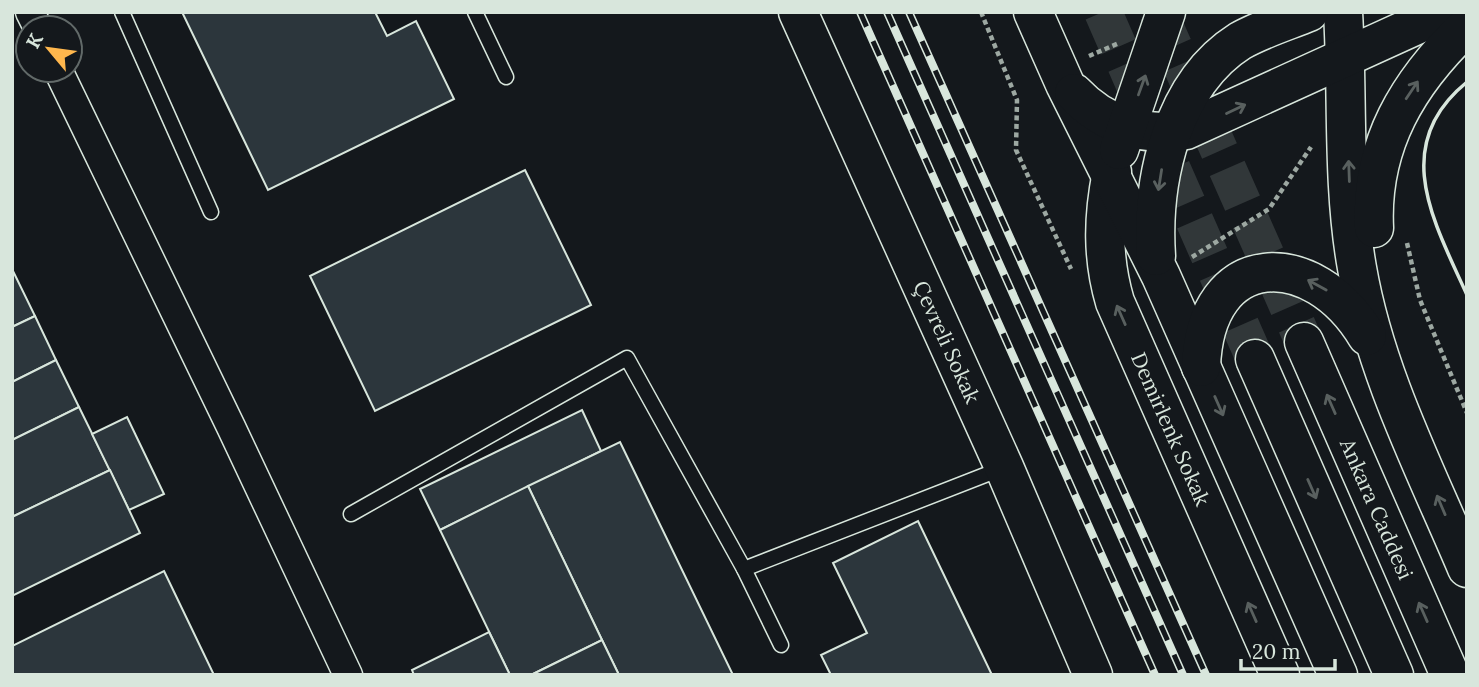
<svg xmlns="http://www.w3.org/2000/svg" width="1479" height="687" viewBox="0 0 1479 687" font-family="Lora,serif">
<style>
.building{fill:#2c363c;stroke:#d8e6dc;stroke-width:2}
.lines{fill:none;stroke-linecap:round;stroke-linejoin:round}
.highway-tunnel{stroke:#313739;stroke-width:38;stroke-dasharray:38 19;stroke-linecap:butt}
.lane-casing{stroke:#d8e6dc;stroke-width:17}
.street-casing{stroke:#d8e6dc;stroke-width:31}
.secondary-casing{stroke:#d8e6dc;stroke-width:41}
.highway-casing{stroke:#d8e6dc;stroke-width:41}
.path{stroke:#9da8a2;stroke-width:4.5;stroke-dasharray:5 3.5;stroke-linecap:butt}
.lane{stroke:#14181c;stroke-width:14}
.street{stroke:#14181c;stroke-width:28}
.secondary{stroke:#14181c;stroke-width:38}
.highway{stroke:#14181c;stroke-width:38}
.rail-casing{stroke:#d8e6dc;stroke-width:8}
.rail{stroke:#14181c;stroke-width:5;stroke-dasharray:16;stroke-linecap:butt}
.wall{stroke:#d8e6dc;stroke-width:3.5}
.oneway{stroke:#59605f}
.labels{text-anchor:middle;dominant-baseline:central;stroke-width:5;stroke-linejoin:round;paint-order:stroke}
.street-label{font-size:21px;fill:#d8e6dc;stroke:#14181c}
</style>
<rect width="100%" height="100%" fill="#14181c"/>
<!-- building -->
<g class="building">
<polygon points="182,12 375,12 387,36 416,21 454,99 268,190"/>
<polygon points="525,170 591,305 375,411 310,276"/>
<polygon points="12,269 35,316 12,327"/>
<polygon points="35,316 56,360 12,382 12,327"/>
<polygon points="56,360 79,407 12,440 12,382"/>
<polygon points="79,407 110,470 12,517 12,440"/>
<polygon points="582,410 601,451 440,530 420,489"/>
<polygon points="127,417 164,494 129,510 92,434"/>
<polygon points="620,442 733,675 619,675 602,640 528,486"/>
<polygon points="110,470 140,533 12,596 12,517"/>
<polygon points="528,486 602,640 531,675 510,675 440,530"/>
<polygon points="918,521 992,675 831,675 821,655 867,633 833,563"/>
<polygon points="164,571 214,675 12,675 12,646"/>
<polygon points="489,632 510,675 414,675 412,670"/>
<polygon points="602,640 619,675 531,675"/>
</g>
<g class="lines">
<!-- highway-tunnel -->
<g class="highway-tunnel">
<polyline points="1103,12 1255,359"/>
<polyline points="1158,12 1304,342"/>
</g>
<!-- lane casing -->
<g class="lane-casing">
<g id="lane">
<polyline points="122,12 211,212"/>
<polyline points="475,12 506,77"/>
<polyline points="351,514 627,358 744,569 781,645"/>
<polyline points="744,569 1003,468"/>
</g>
</g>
<!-- street casing -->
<g class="street-casing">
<g id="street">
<polyline points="30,12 38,28"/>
<polyline points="58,70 231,427 348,675"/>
</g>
</g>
<!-- secondary casing -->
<g class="secondary-casing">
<g id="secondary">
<path id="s1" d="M 798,12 L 1004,467 L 1093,675"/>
<path id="s2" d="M 1112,172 C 1103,217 1102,258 1115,302 L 1280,675"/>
</g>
</g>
<!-- highway casing -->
<g class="highway-casing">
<g id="highway">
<polyline points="1033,12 1065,84 1161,276 1338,675"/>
<path d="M 1343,12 C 1348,97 1342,184 1357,268 C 1375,373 1426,471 1467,568"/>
<path d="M 1074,93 C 1104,125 1144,137 1186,130 L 1445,12"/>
<polyline points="1119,150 1166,12"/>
<path d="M 1374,228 C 1370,145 1408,82 1467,26"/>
<path d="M 1156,256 C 1151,181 1172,84 1240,41 C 1261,29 1287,21 1309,12"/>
<path id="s3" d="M 1304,342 L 1450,675"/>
<polyline points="1255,359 1394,675"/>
<path d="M 1201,367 C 1205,247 1313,246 1367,336"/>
</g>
</g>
<!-- path -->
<g class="path">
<polyline points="981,12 1017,100 1016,150 1071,269"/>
<polyline points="1089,56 1119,43"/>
<polyline points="1407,243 1420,300 1467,413"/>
<polyline points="1192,257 1269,209 1311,147"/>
</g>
<!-- lane -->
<use href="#lane" class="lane"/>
<!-- street -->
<use href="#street" class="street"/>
<!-- secondary -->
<use href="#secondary" class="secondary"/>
<!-- highway -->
<use href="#highway" class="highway"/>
<!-- rail casing -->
<g class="rail-casing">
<g id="rail">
<polyline points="860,12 1155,675"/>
<polyline points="887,12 1183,675"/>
<polyline points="909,12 1206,675"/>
</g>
</g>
<!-- rail -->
<use href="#rail" class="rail"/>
<!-- wall -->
<path class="wall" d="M 1467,82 C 1389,145 1434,222 1467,295"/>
</g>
<!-- one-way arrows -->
<defs><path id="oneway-shaft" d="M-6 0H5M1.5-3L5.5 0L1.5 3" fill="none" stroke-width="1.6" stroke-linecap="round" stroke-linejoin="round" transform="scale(1.75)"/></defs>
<g class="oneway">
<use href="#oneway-shaft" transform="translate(1142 85) rotate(-70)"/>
<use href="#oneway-shaft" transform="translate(1412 90) rotate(-56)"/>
<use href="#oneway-shaft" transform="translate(1236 109) rotate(-25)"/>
<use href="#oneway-shaft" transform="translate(1349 171) rotate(-92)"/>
<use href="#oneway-shaft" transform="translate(1160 180) rotate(99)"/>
<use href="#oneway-shaft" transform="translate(1317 285) rotate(-151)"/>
<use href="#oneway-shaft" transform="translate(1121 315) rotate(-114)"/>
<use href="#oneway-shaft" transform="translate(1331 404) rotate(-114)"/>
<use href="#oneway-shaft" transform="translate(1219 406) rotate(66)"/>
<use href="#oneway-shaft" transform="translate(1312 489) rotate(66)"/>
<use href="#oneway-shaft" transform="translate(1441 505) rotate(-113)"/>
<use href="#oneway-shaft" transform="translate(1252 612) rotate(-114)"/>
<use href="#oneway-shaft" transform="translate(1423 612) rotate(-114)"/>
</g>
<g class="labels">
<!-- street labels -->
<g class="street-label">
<text stroke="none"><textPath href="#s1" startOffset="362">Çevreli Sokak</textPath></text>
<text stroke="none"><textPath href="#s2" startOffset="270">Demirlenk Sokak</textPath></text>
<text stroke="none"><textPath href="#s3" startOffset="182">Ankara Caddesi</textPath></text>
</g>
</g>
<!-- border -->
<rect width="1479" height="687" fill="none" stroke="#d8e6dc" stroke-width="28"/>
<!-- north arrow -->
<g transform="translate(49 49) rotate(299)"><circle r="33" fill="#14181c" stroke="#626a69" stroke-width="2"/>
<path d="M0-5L12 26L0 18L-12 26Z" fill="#ffb74d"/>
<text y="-10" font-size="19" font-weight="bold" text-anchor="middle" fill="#d8e6dc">K</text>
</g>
<!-- scale -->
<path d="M1241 659v10h94v-10" fill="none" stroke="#d8e6dc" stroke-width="3.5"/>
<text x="1252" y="659" font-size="21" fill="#d8e6dc" stroke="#14181c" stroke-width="5" paint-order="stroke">20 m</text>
</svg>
